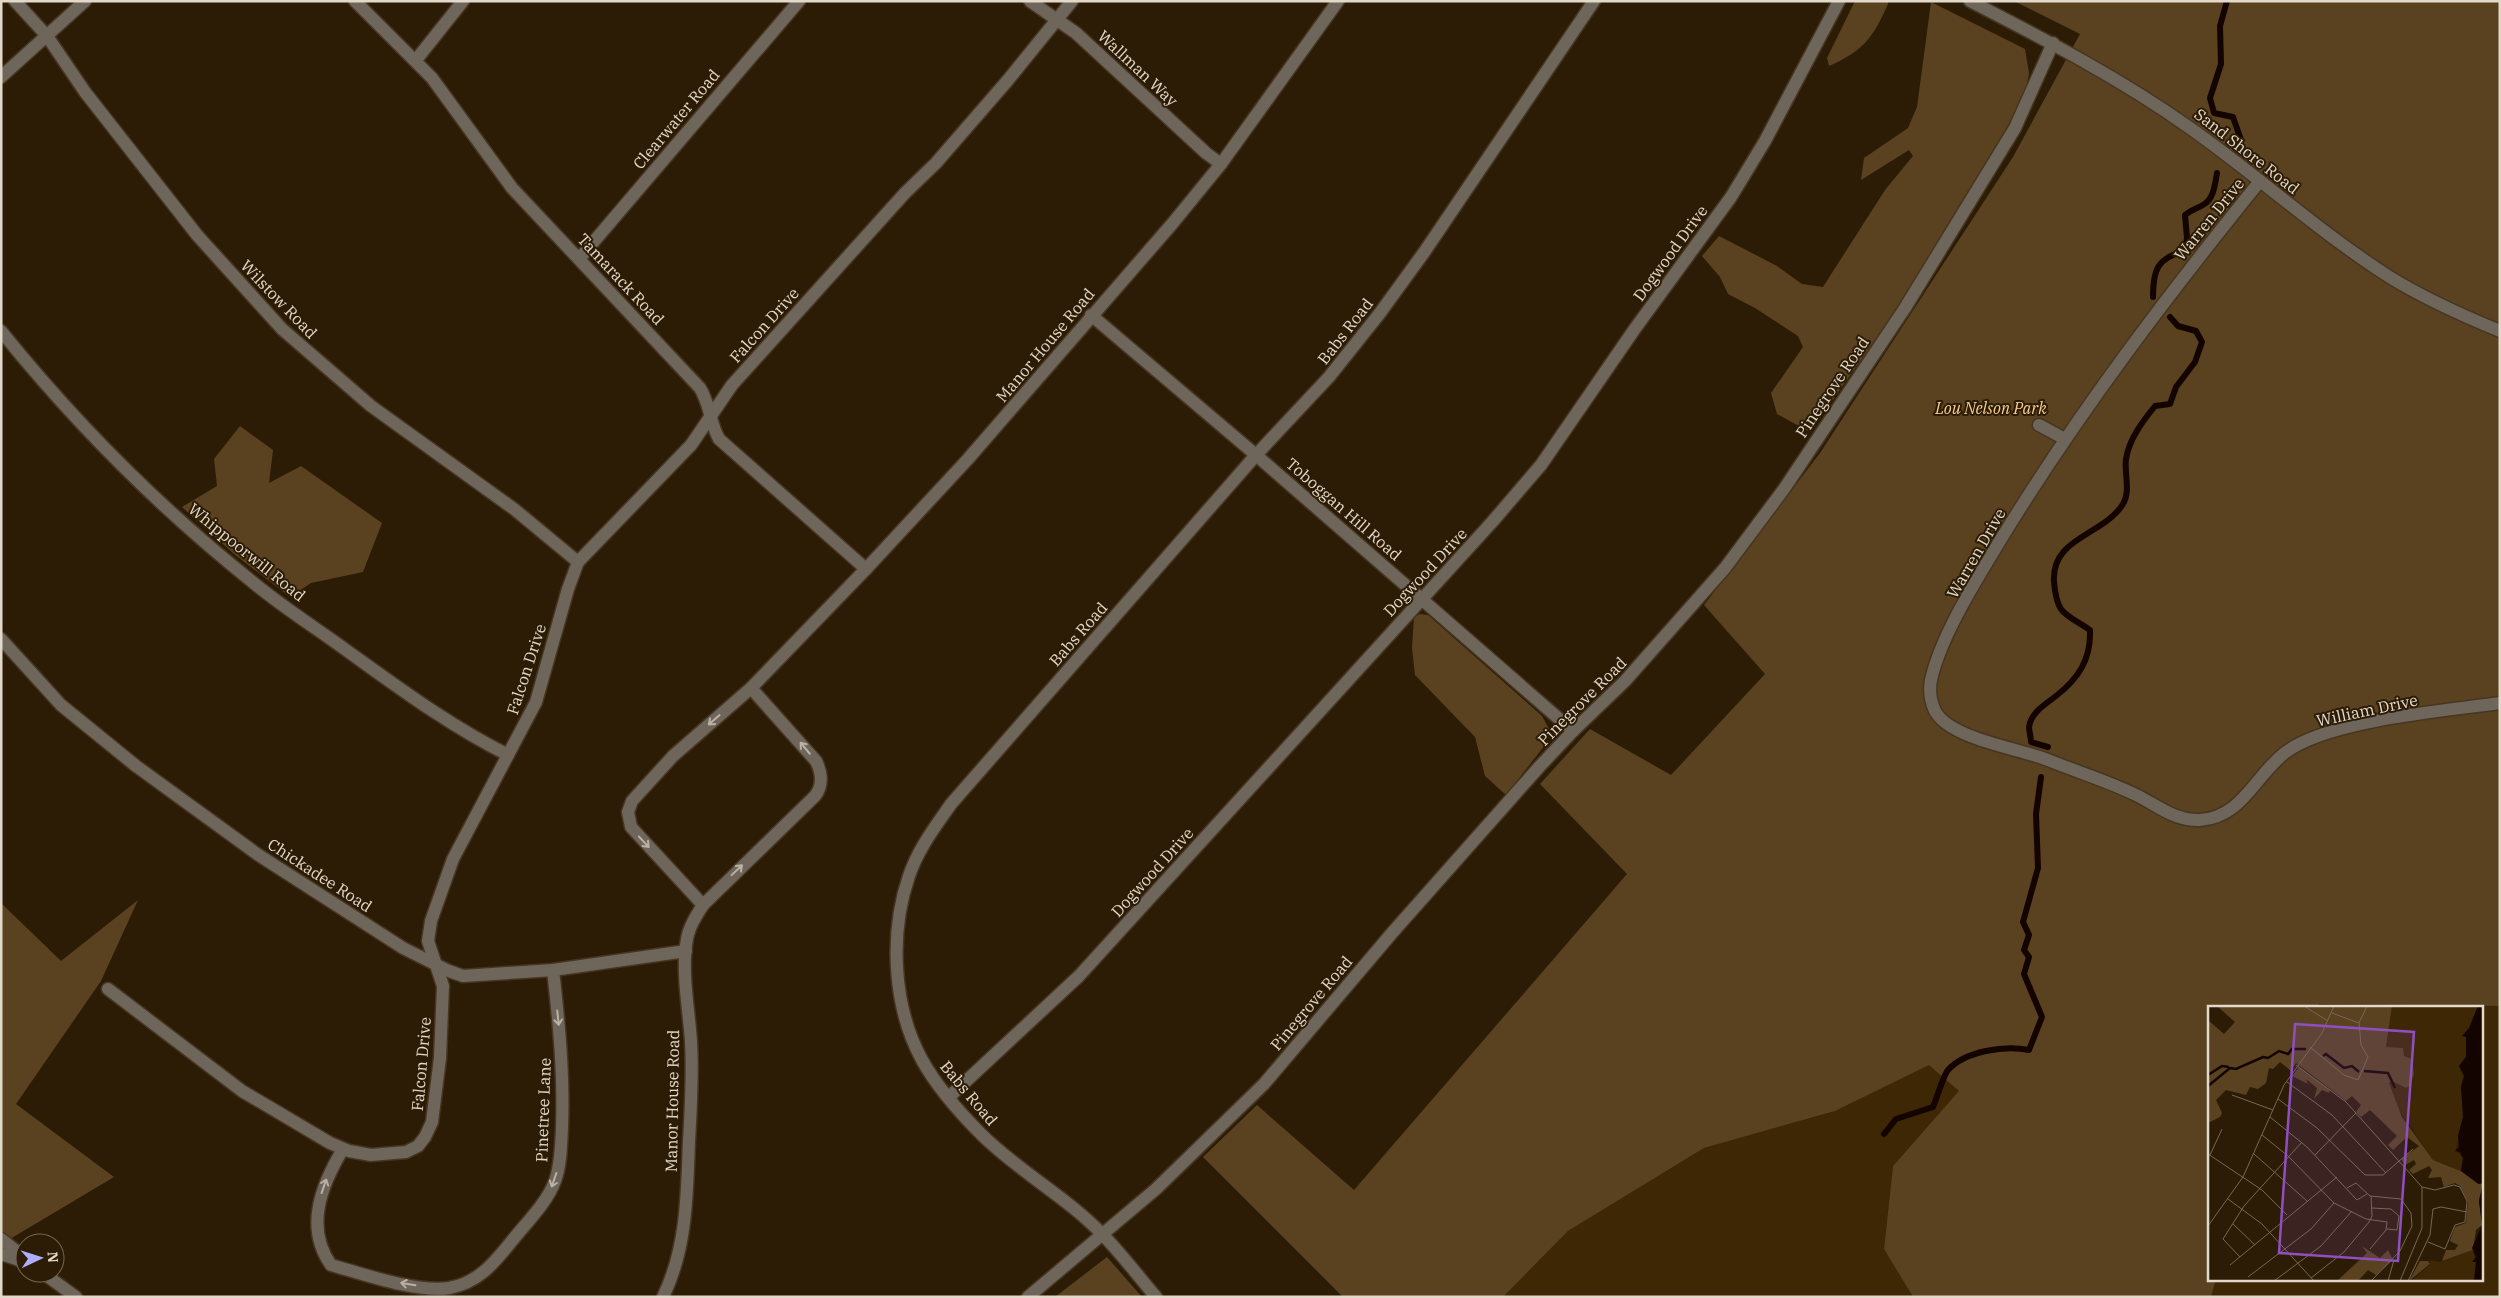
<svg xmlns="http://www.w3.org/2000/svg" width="2501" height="1298" viewBox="0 0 2501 1298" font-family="'IBM Plex Serif',serif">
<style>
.green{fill:#3d2704}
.forest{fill:#5a4220}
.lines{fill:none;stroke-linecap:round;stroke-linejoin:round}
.stream{stroke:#130400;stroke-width:6}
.minor-casing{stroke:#463621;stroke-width:15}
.minor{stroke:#6e665b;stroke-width:12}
.oneway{stroke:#bab1a4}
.labels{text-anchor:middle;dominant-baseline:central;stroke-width:4;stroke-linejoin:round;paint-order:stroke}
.street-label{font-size:16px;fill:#e3d9cb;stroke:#2c1c05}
.park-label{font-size:16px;font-style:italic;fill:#facf94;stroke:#2c1c05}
.inset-river{fill:none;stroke:#130400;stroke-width:2.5}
.inset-road{fill:none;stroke:#756854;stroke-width:1}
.view{fill:#904fc1;fill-opacity:0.15;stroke:#904fc1;stroke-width:2.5}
.inset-edge{fill:none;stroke:#e3d9cb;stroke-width:2.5}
</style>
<rect width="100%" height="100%" fill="#2c1c05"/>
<!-- green -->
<g class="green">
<polygon points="2318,1004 2500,1006 2500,1297 2211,1297 2216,1279 2482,1279 2482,1007 2318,1007"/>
<polygon points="1929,1064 1960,1091 1893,1166 1884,1249 1913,1297 1503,1297 1568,1231 1704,1148 1835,1111"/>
</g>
<!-- forest -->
<g class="forest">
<path d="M 1855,1 L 1888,1 L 1888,4 C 1873,38 1863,51 1829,66 L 1827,58 Z"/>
<polygon points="2014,1 2500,1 2500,1006 2319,1004 2318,1007 2210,1007 2210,1279 2216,1279 2211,1297 1913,1297 1884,1249 1893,1166 1959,1091 1929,1065 1835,1111 1704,1148 1568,1231 1503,1297 1343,1297 1203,1157 1257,1105 1354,1190 1627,874 1540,784 1590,729 1671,775 1765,674 1704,605 1820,453 2013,157 2080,34"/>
<polygon points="1931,2 2025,49 2029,73 2026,90 2006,129 1892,316 1810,432 1777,414 1771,393 1803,347 1798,336 1755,308 1728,294 1720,277 1702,256 1719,236 1777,266 1802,284 1823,287 1885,190 1913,156 1909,150 1861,180 1864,158 1908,128 1917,107"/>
<polygon points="240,426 273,450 269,483 301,466 382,523 363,572 311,583 290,597 234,554 182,507 217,486 214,459"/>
<polygon points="1420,614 1428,615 1542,716 1549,729 1545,745 1506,795 1485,776 1475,737 1415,675 1412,648 1414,617"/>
<polygon points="138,900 101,981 16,1104 114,1177 10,1239 1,1231 1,903 61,961"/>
<polygon points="1107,1257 1142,1297 1055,1297"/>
</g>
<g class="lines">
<!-- stream -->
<g class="stream">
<polyline points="2227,1 2220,26 2221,64 2210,98 2214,113 2233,117 2241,140"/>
<path d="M 2153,297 C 2153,270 2157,258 2185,251 L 2187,238 L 2185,215 C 2191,210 2196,209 2203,205 C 2214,199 2215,184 2217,173"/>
<path d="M 2048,747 L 2031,742 C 2031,737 2029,731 2029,727 C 2031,712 2046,704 2056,696 C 2079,678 2091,659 2090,630 C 2065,613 2057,616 2054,582 C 2051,537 2103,536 2123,504 C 2131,491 2124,474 2126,459 C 2129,439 2143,421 2155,406 L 2170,404 L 2176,387 L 2195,362 L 2202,342 L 2196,331 L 2178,326 L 2170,317"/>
<path d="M 1884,1134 L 1896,1119 L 1933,1107 C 1937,1098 1943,1076 1948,1070 C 1965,1051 2005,1045 2029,1050 L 2042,1017 L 2024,974 L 2029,957 L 2024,950 L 2029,935 L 2023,922 L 2038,868 L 2036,814 L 2041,777"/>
</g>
<!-- minor casing -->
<g class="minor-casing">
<g id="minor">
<polyline points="15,1 47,36 85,92 197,235 282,329 371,406 514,509 578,562"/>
<path d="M 355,1 L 432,78 L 512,188 L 700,388 C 710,404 710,423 719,439 L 866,569"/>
<polyline points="1030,1 1076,33 1206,153 1221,164"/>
<path d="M 1970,1 C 2046,40 2121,79 2190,128 C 2258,176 2318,231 2388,276 C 2423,298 2461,315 2500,331"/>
<polyline points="416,60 463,1"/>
<polyline points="1,77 85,1"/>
<path d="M 2260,181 C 2167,296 2078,413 2001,539 C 1977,579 1941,635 1931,680 C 1929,690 1931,702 1935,711 C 1950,739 2018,748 2048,760 C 2077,772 2108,781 2136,795 C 2157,805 2174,821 2200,820 C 2243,817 2255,775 2286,752 C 2329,720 2444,711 2500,703"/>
<polyline points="579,259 799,1"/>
<polyline points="1091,315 1256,455 1573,731"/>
<path d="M 1,331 C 76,424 161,509 255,584 C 284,608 316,628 346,650 C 399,688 450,726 508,755"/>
<polyline points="2039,425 2065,439"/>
<polyline points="1,639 61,705 136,766 257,854 403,948 449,971 463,976 553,970 686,951"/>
<polyline points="703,905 631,827 628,812 632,801 673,756 751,688 866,569 968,459 1172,224 1221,164 1338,1"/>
<polyline points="108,989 242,1091 330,1143 349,1151 371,1155 406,1152 418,1146 425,1137 432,1122 440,1058 443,986 428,941 431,921 453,859 536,702 568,589 578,562 691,445 732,385 905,193 936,163 1008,80 1072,1"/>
<polyline points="949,1097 1079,976 1493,521 1541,465 1634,330 1731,197 1765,141 1839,1"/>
<path d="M 343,1149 C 322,1184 304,1227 331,1265 C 363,1274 417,1293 449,1288 C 478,1283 494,1263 511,1242 C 526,1223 547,1203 555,1181 C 561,1165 561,1145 562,1128 C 564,1075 559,1023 553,970"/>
<polyline points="1,1239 25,1258"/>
<polyline points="1,1254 25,1262"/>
<polyline points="43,1273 76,1297"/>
<path d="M 663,1297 C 687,1248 687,1194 689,1141 C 691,1108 693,1075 691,1042 C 689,1009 681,972 687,939 C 689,927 696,916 703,905 L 815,796 C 823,786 822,773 816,761 L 751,688"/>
<polyline points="1028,1297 1156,1189 1264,1084 1392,933 1540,766 1573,731 1625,681 1725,568 1784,489 1905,308 2015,128 2053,43"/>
<path d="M 1156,1297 C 1138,1276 1121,1253 1101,1233 C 1065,1196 1018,1171 981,1134 C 960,1113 937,1087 922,1060 C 893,1007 889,934 909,876 C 918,849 935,827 951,804 L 1256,455 L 1329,377 L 1380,313 L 1425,251 L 1594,1"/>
</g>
</g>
<!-- minor -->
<use href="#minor" class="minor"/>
</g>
<!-- one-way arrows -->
<defs><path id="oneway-shaft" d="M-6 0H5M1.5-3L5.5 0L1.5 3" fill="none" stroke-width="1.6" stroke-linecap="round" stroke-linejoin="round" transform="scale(1.25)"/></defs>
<g class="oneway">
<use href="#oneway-shaft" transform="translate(714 720) rotate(139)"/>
<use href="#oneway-shaft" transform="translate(805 748) rotate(-130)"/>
<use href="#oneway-shaft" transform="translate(644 842) rotate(47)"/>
<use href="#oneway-shaft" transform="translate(737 870) rotate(-43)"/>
<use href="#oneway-shaft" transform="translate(558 1018) rotate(84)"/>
<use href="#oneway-shaft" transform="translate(554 1180) rotate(109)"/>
<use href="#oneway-shaft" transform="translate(324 1186) rotate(-71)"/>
<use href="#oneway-shaft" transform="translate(408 1284) rotate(-171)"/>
</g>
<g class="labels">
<!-- street labels -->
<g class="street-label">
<text transform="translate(1138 68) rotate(43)">Wallman Way</text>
<text transform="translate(676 119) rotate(-50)">Clearwater Road</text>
<text transform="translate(2247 151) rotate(38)">Sand Shore Road</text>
<text transform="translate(2209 219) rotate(-51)">Warren Drive</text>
<text transform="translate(1670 253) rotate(-54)">Dogwood Drive</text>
<text transform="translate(621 279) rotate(47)">Tamarack Road</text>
<text transform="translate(279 299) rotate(46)">Wilstow Road</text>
<text transform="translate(764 325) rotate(-48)">Falcon Drive</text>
<text transform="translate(1345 331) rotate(-52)">Babs Road</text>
<text transform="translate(1045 345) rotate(-50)">Manor House Road</text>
<text transform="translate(1832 387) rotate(-56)">Pinegrove Road</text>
<text transform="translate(1344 509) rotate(41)">Toboggan Hill Road</text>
<text transform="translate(247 552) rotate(39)">Whippoorwill Road</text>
<text transform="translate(1976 553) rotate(-60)">Warren Drive</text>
<text transform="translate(1425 572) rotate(-47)">Dogwood Drive</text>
<text transform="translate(1078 634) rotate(-49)">Babs Road</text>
<text transform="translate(526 669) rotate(-72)">Falcon Drive</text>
<text transform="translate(1582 701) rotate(-45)">Pinegrove Road</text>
<text transform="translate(2367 710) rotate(-12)">William Drive</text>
<text transform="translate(1152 872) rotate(-48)">Dogwood Drive</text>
<text transform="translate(320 875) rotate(33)">Chickadee Road</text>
<text transform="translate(1311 1003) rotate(-50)">Pinegrove Road</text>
<text transform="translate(421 1064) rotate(-85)">Falcon Drive</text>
<text transform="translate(969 1093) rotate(50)">Babs Road</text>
<text transform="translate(672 1101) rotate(-89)">Manor House Road</text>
<text transform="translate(543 1110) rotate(-88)">Pinetree Lane</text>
</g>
<!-- park labels -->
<g class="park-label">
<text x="1991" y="408">Lou Nelson Park</text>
</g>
</g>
<!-- overview -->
<g transform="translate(2208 1006)">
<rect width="275" height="275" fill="#2c1c05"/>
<path d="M 184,0 L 270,0 L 258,30 L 258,51 L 251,60 L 256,70 L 253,81 L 256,107 L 248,144 L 255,152 L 254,165 L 225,154 L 187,98 L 181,77 L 196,50 L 178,41 ZM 265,244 L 268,256 L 266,275 L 203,275 L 222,259 L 222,254 L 232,256 Z" fill="#3d2704"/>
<path d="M 9,0 L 184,0 L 178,41 L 195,42 L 196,50 L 204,53 L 206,68 L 202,80 L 198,82 L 184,75 L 181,77 L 194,111 L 225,154 L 253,165 L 270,178 L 275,177 L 271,194 L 274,219 L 268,224 L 265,244 L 234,255 L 238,244 L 247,244 L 250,239 L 242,235 L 247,221 L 258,217 L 260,196 L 252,180 L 247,177 L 236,181 L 233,171 L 220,172 L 224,164 L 221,160 L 205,168 L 201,164 L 208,158 L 206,154 L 197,159 L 193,153 L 211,140 L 199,131 L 185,144 L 180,139 L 189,130 L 162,104 L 153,111 L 148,106 L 153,99 L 144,90 L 138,95 L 88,57 L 83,65 L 72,56 L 65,63 L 61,62 L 58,77 L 50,83 L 42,81 L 38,89 L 18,84 L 8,94 L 14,107 L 12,111 L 0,117 L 0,14 L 16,28 L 27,16 ZM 91,61 L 122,84 L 121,87 L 114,84 L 106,93 L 109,82 L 98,73 L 100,78 L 84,70 ZM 154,240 L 172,252 L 180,244 L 185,254 L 168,269 L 160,264 L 150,275 L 129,275 L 159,247 ZM 212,255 L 220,255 L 222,258 L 201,275 Z" fill="#5a4220"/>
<path d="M 270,0 L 275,0 L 275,177 L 271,178 L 253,165 L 255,152 L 252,146 L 247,145 L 251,141 L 250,130 L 255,111 L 253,81 L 256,70 L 251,60 L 258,51 L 258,31 L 254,30 L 261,22 ZM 275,179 L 275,275 L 266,275 L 268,256 L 264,256 L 268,251 L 264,242 L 274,219 L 271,195 Z" fill="#130400"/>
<path class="inset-river" d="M 115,50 L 118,48 L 136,62 L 144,60 L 151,66M 156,65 L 180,67 L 187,82M 0,69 L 14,60 L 21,61M 0,80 L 22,62 L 28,63 L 55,51 L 60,52 L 71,45 L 80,48 L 84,43 L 98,43"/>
<path class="inset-road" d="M 96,0 L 120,15M 124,7 L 151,17M 102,41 L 136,69 L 150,74 L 160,51 L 153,39 L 151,17 L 159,0M 88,59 L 138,96 L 214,181 L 227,184 L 246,179 L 252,181 L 259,195 L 257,216 L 247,219 L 237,243 L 220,236M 79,76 L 124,109 L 178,167M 24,89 L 65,104M 70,93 L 109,122 L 157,169 L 175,169 L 205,143M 62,111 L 99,141 L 149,194 L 159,188M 54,129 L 80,150 L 126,197 L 158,213 L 179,216 L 178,224 L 162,243M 0,148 L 54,184 L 79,209M 46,148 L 99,195M 2,149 L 14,123M 107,149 L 148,107M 139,182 L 148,177 L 162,190 L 193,193 L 203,207 L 204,220 L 192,245 L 163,275M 20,193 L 54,218 L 106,275M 164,202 L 183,203 L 191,210 L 189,224 L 179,223M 25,218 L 47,239M 0,220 L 35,171 L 76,79 L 114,27 L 126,0M 32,251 L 15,233 L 36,200 L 94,136M 22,259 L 129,171M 40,271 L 103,223 L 126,197M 103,272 L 136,246 L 161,216 L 164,210 L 163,190M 66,275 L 113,240 L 144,205M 180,275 L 186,254M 192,275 L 214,222 L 214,181M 200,275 L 222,229 L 225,203 L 233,201 L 259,206"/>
<path class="view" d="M 87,18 L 206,26 L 190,255 L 71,247 Z"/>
<rect width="275" height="275" class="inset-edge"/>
</g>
<!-- border -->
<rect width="2501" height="1298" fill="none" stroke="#e3d9cb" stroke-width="5"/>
<!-- north arrow -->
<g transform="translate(40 1258) rotate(86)"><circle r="24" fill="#2c1c05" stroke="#756854"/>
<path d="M0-4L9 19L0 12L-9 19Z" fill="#afaefa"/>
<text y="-8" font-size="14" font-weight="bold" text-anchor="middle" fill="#e3d9cb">N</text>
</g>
</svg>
